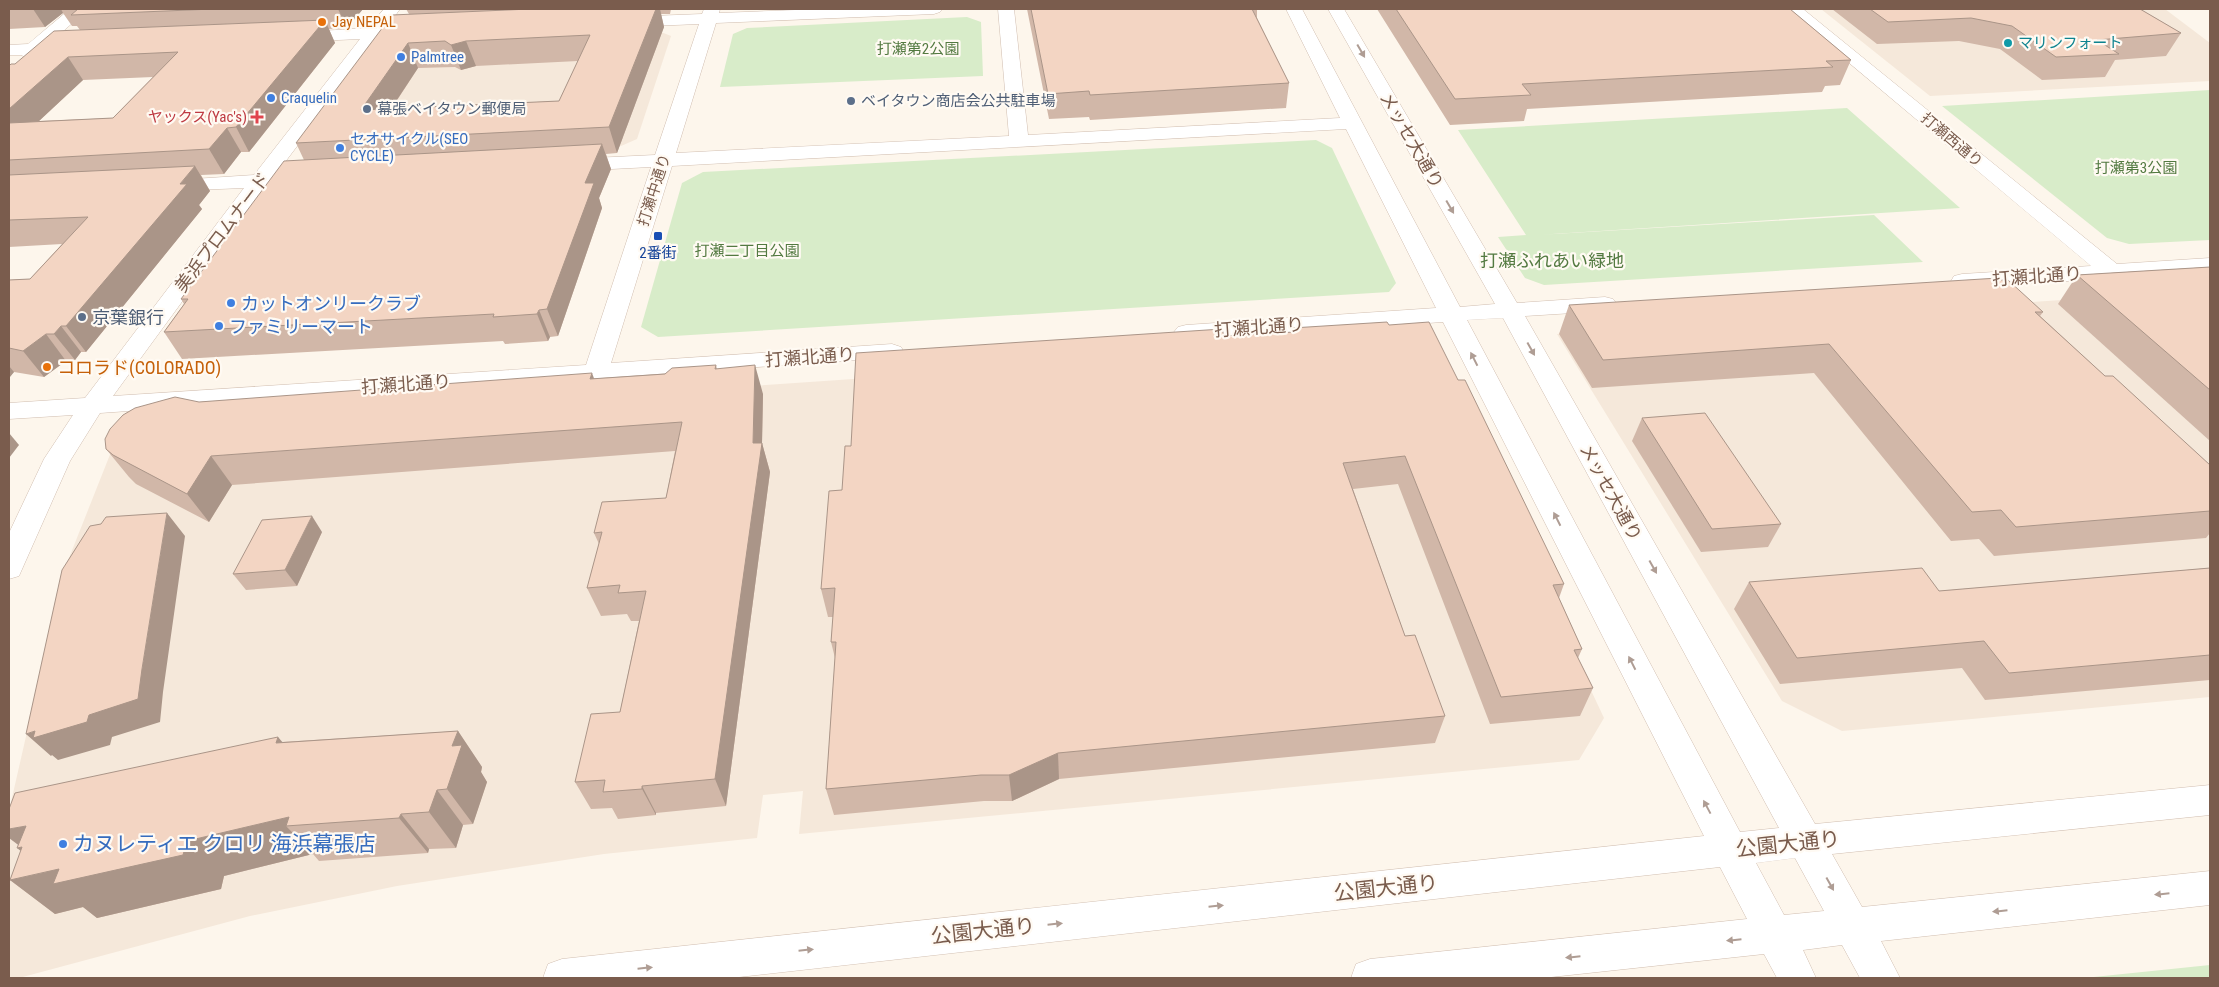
<svg xmlns="http://www.w3.org/2000/svg" width="2219" height="987" viewBox="0 0 2219 987" font-family="'Roboto Condensed','Noto Sans JP',sans-serif">
<style>
.residential{fill:#f5e8da}
.green{fill:#d8ecc9}
.lines{fill:none;stroke-linecap:round;stroke-linejoin:round}
.tertiary-casing{stroke:#d1beb0;stroke-width:1}
.tertiary{fill:#fff;fill-rule:evenodd}
.wall{fill:#d1b7a8;fill-rule:evenodd}
.shaded-wall{fill:#aa9588}
.building{fill:#f3d5c3;stroke:#aa9588;fill-rule:evenodd}
.oneway{fill:#af9d94}
.food-dot{fill:#e8710a;stroke:#fffaf3;stroke-width:2}
.culture-dot{fill:#0f9aa8;stroke:#fffaf3;stroke-width:2}
.shop-dot{fill:#3f7fe0;stroke:#fffaf3;stroke-width:2}
.service-dot{fill:#5c6f8a;stroke:#fffaf3;stroke-width:2}
.health-dot{fill:#e0444e;stroke:#fffaf3;stroke-width:2}
.transit-dot{fill:#1a4fb4;stroke:#fffaf3;stroke-width:2}
.labels{text-anchor:middle;dominant-baseline:central;stroke-width:4.5;stroke-linejoin:round;paint-order:stroke}
.far-food-label{font-size:15px;fill:#c56008;stroke:#fffaf3;text-anchor:start}
.far-culture-label{font-size:15px;fill:#0d838f;stroke:#fffaf3;text-anchor:start}
.far-park-label{font-size:15px;fill:#537a41;stroke:#fffaf3}
.far-shop-label{font-size:15px;fill:#366cbe;stroke:#fffaf3;text-anchor:start}
.far-service-label{font-size:15px;fill:#4e5e75;stroke:#fffaf3;text-anchor:start}
.far-health-label{font-size:15px;fill:#be3a42;stroke:#fffaf3;text-anchor:end}
.far-street-label{font-size:15px;fill:#7a5c4d;stroke:#fffaf3}
.far-transit-label{font-size:15px;fill:#164399;stroke:#fffaf3}
.street-label{font-size:18px;fill:#7a5c4d;stroke:#fffaf3}
.park-label{font-size:18px;fill:#537a41;stroke:#fffaf3}
.shop-label{font-size:18px;fill:#366cbe;stroke:#fffaf3;text-anchor:start}
.service-label{font-size:18px;fill:#4e5e75;stroke:#fffaf3;text-anchor:start}
.food-label{font-size:18px;fill:#c56008;stroke:#fffaf3;text-anchor:start}
.near-shop-label{font-size:21px;fill:#366cbe;stroke:#fffaf3;text-anchor:start}
.near-street-label{font-size:21px;fill:#7a5c4d;stroke:#fffaf3}
</style>
<rect width="100%" height="100%" fill="#fdf6ec"/>
<!-- residential -->
<g class="residential">
<polygon points="1821,9 2165,9 2210,43 2210,81 1930,96"/>
<polygon points="661,32 671,36 637,139 621,146 326,161 394,49"/>
<polygon points="2210,290 2210,697 1842,731 1782,701 1557,334"/>
<polygon points="1403,341 1433,354 1604,718 1579,760 799,834 803,791 763,795 757,838 604,854 397,886 250,916 19,978 9,978 9,811 58,596 69,558 113,447 146,428"/>
</g>
<!-- green -->
<g class="green">
<polygon points="967,17 981,22 983,76 720,87 733,34 747,28"/>
<polygon points="2210,90 2210,240 2129,244 2107,238 1942,106"/>
<polygon points="1847,108 1960,208 1537,235 1874,215 1923,262 1544,285 1525,278 1498,237 1526,235 1458,130"/>
<polygon points="1316,140 1332,148 1396,283 1389,292 658,337 641,327 682,183 703,172"/>
<polygon points="2210,965 2210,978 2084,978"/>
</g>
<g class="lines">
<!-- tertiary casing -->
<g class="tertiary-casing">
<g id="tertiary">
<polygon points="70,9 88,9 50,43 77,44 80,48 77,52 37,54 28,58 21,55 9,55 9,45 28,44"/>
<path d="M 384,9 L 400,9 L 387,27 L 422,27 L 424,31 L 422,35 L 416,36 L 379,38 L 276,174 L 313,175 L 316,179 L 313,183 L 266,187 L 113,396 L 586,365 L 651,167 L 572,171 L 565,169 L 562,165 L 565,161 L 572,159 L 655,155 L 699,24 L 626,27 L 620,26 L 618,22 L 620,18 L 626,17 L 702,14 L 704,9 L 720,9 L 719,13 L 822,9 L 942,9 L 940,12 L 934,14 L 716,23 L 676,153 L 1009,136 L 998,9 L 1014,9 L 1028,135 L 1340,118 L 1286,9 L 1302,9 L 1460,307 L 1495,304 L 1328,9 L 1344,9 L 1517,303 L 1605,297 L 1613,299 L 1617,304 L 1613,309 L 1605,311 L 1525,316 L 1815,824 L 2210,785 L 2210,815 L 1832,854 L 1862,907 L 2210,871 L 2210,905 L 1881,941 L 1900,978 L 1860,978 L 1842,945 L 1803,950 L 1816,978 L 1777,978 L 1764,954 L 1542,978 L 1351,978 L 1356,964 L 1370,959 L 1747,919 L 1720,867 L 730,978 L 543,978 L 548,964 L 562,959 L 1704,836 L 1443,322 L 1186,339 L 1178,337 L 1174,332 L 1178,327 L 1186,325 L 1436,308 L 1346,129 L 672,166 L 611,363 L 892,344 L 901,347 L 904,352 L 901,357 L 100,413 L 70,461 L 19,576 L 9,579 L 9,533 L 44,459 L 73,415 L 9,419 L 9,403 L 85,398 L 244,188 L 170,191 L 163,189 L 160,185 L 163,181 L 254,175 L 360,39 L 294,42 L 288,41 L 285,37 L 288,33 L 368,28 ZM 1503,318 L 1779,828 L 1740,832 L 1467,320 ZM 1795,858 L 1824,911 L 1784,915 L 1756,863 Z"/>
<polygon points="1785,9 1803,9 2117,264 2210,258 2210,272 1962,288 1954,286 1951,281 1954,276 1962,274 2091,266"/>
</g>
</g>
<!-- tertiary -->
<use href="#tertiary" class="tertiary"/>
</g>
<!-- wall -->
<g class="wall">
<path d="M 9,9 L 363,9 L 347,28 L 329,29 L 335,43 L 249,152 L 241,152 L 224,174 L 201,175 L 210,191 L 199,205 L 202,209 L 86,352 L 81,352 L 75,360 L 66,361 L 44,377 L 14,372 L 9,377 L 9,280 L 30,279 L 62,244 L 9,247 L 9,66 L 15,64 L 80,30 L 77,26 L 72,26 L 63,13 L 45,27 L 9,29 ZM 153,77 L 113,118 L 39,121 L 83,80 Z"/>
<path d="M 406,9 L 671,9 L 670,14 L 661,14 L 664,27 L 617,153 L 606,154 L 611,169 L 599,198 L 602,208 L 558,336 L 550,337 L 548,341 L 505,344 L 503,341 L 182,359 L 164,332 L 184,304 L 181,299 L 304,160 L 296,143 L 409,14 ZM 578,61 L 559,101 L 392,108 L 418,68 L 455,67 L 461,70 L 476,66 Z"/>
<polygon points="1027,9 1257,9 1257,18 1289,83 1286,108 1090,120 1089,117 1049,119"/>
<polygon points="1377,9 1790,9 1851,60 1840,85 1825,86 1822,92 1527,109 1524,121 1450,125"/>
<polygon points="1832,9 2140,9 2181,33 2166,56 2115,60 2105,77 2042,80 2000,49 1959,41 1877,44"/>
<polygon points="2210,267 2210,441 2058,304 2077,275"/>
<polygon points="1569,305 2043,312 2040,316 2105,376 2210,465 2210,533 2206,538 1994,556 1979,539 1951,541 1814,373 1592,388 1559,334"/>
<polygon points="1389,325 1458,380 1564,584 1559,598 1582,649 1578,658 1593,688 1580,716 1490,724 1398,484 1353,489 1405,636 1445,716 1435,743 1059,779 1012,801 984,801 834,815 826,789 835,658 831,642 833,617 828,617 821,589 842,490 1224,336 1292,332 1292,328"/>
<polygon points="716,365 717,369 763,394 762,443 770,472 726,806 656,813 656,815 618,819 612,808 591,809 575,782 620,712 639,621 631,621 627,614 601,616 587,588 599,544 594,533 666,498 675,451 232,485 209,522 136,484 129,477 106,449 199,402 594,379 665,374"/>
<polygon points="1642,418 1781,524 1768,547 1701,552 1632,441"/>
<polygon points="322,532 297,586 246,590 233,574"/>
<polygon points="2210,568 2210,680 1985,700 1962,668 1780,684 1734,609 1749,582 1939,591"/>
<polygon points="458,731 482,767 481,772 487,782 473,824 463,825 456,848 429,849 428,853 319,861 313,854 224,876 221,889 97,918 83,907 55,914 10,880 21,851 282,742"/>
</g>
<!-- shaded-wall -->
<g class="shaded-wall">
<polygon points="33,9 61,9 63,13 45,27"/>
<polygon points="338,9 363,9 347,28"/>
<polygon points="656,9 660,9 664,27 617,153 609,127"/>
<polygon points="325,20 335,43 249,152 236,127"/>
<polygon points="466,41 476,66 461,70 451,45"/>
<polygon points="408,43 418,68 373,136 361,110"/>
<polygon points="68,57 83,80 10,148 9,146 9,109"/>
<polygon points="227,128 241,152 224,174 209,149"/>
<polygon points="602,144 611,169 599,198 602,208 558,336 547,309 585,183"/>
<polygon points="195,166 210,191 199,205 202,209 86,352 66,326"/>
<polygon points="539,310 550,337 548,341 537,314"/>
<polygon points="61,326 81,352 75,360 54,334"/>
<polygon points="46,334 66,361 44,377 23,351"/>
<polygon points="755,365 763,394 762,443 770,472 726,806 715,779 753,443"/>
<polygon points="9,366 14,372 10,377 9,376"/>
<polygon points="592,373 603,402 590,379"/>
<polygon points="9,433 19,445 9,458"/>
<polygon points="211,456 232,485 209,522 187,494"/>
<polygon points="167,513 185,536 163,692 160,722 112,737 110,745 58,760 52,755 51,756 26,734 89,715 142,669"/>
<polygon points="312,516 322,532 297,586 285,570"/>
<polygon points="458,731 482,767 481,772 487,782 473,824 447,789 452,746"/>
<polygon points="278,737 309,773 276,743"/>
<polygon points="1058,753 1059,779 1012,801 1009,775"/>
<polygon points="642,786 656,813 656,815 642,789"/>
<polygon points="437,790 463,825 456,848 429,812"/>
<polygon points="401,814 429,849 428,853 399,818"/>
<polygon points="289,817 286,826 313,854 224,876 221,889 97,918 83,907 55,914 10,880 47,872 17,848 21,847 9,838 9,829 26,826 187,841"/>
</g>
<!-- building -->
<g class="building">
<polygon points="78,9 213,9 71,15"/>
<path d="M 530,9 L 656,9 L 609,127 L 296,143 L 392,15 ZM 590,35 L 559,101 L 361,110 L 408,43 L 445,41 L 451,45 L 466,41 Z"/>
<polygon points="1031,9 1252,9 1289,83 1090,95 1089,91 1048,94"/>
<polygon points="1396,9 1790,9 1851,60 1826,61 1833,67 1522,84 1531,95 1455,99"/>
<polygon points="1870,9 2140,9 2181,33 2097,40 2119,54 2056,57 2012,26 1971,18 1888,22"/>
<polygon points="325,20 236,127 227,128 209,149 9,160 9,123 113,118 178,52 68,57 9,109 9,66 11,64 15,64 54,31"/>
<polygon points="602,144 585,183 594,183 547,309 539,310 537,314 493,317 494,314 164,332 188,299 181,299 284,161"/>
<polygon points="195,166 180,184 187,184 66,326 61,326 54,334 46,334 23,351 9,348 9,280 30,279 88,217 9,220 9,175"/>
<polygon points="2210,267 2210,390 2077,275"/>
<polygon points="1998,278 2001,280 2008,280 2043,312 2035,312 2105,376 2113,376 2210,465 2210,511 2016,527 2001,510 1972,512 1829,344 1603,360 1569,305"/>
<polygon points="1387,322 1389,325 1429,322 1458,380 1465,380 1564,584 1553,585 1582,649 1574,650 1593,688 1501,697 1405,456 1343,463 1405,636 1415,635 1445,716 1058,753 1009,775 981,775 826,789 836,642 831,642 835,588 821,589 829,491 842,490 845,446 851,446 856,353 1222,329 1224,336 1294,332 1292,328"/>
<polygon points="716,365 715,369 755,365 753,443 762,443 715,779 642,786 642,789 603,792 605,780 575,782 591,714 620,712 646,591 618,593 620,585 587,588 602,532 594,533 602,502 666,498 682,422 211,456 187,494 113,455 106,449 105,439 110,429 123,415 135,408 175,397 199,402 592,373 590,379 665,374 672,368"/>
<polygon points="1705,413 1781,524 1712,529 1642,418"/>
<polygon points="167,513 142,669 138,699 89,715 87,722 33,738 35,731 26,734 62,570 90,526 101,524 106,517"/>
<polygon points="312,516 285,570 233,574 262,520"/>
<polygon points="1922,568 1939,591 2210,568 2210,655 2009,673 1984,641 1797,658 1749,582"/>
<polygon points="458,731 452,746 462,745 447,789 437,790 429,812 401,814 399,818 286,826 289,817 187,841 183,855 53,884 59,869 10,880 22,847 17,848 26,826 9,829 9,809 15,793 278,737 276,743"/>
</g>
<!-- one-way arrows -->
<defs><path id="oneway-solid" d="M-6-.8H1V-3.2L6.5 0L1 3.2V.8H-6Z" transform="scale(1.25)"/></defs>
<g class="oneway">
<use href="#oneway-solid" transform="translate(1361 51) rotate(60)"/>
<use href="#oneway-solid" transform="translate(1450 207) rotate(60)"/>
<use href="#oneway-solid" transform="translate(1531 349) rotate(61)"/>
<use href="#oneway-solid" transform="translate(1474 359) rotate(-117)"/>
<use href="#oneway-solid" transform="translate(1557 519) rotate(-117)"/>
<use href="#oneway-solid" transform="translate(1653 567) rotate(61)"/>
<use href="#oneway-solid" transform="translate(1632 663) rotate(-117)"/>
<use href="#oneway-solid" transform="translate(1707 807) rotate(-118)"/>
<use href="#oneway-solid" transform="translate(1830 884) rotate(61)"/>
<use href="#oneway-solid" transform="translate(2162 894) rotate(174)"/>
<use href="#oneway-solid" transform="translate(1216 906) rotate(-6)"/>
<use href="#oneway-solid" transform="translate(2000 911) rotate(174)"/>
<use href="#oneway-solid" transform="translate(1055 924) rotate(-6)"/>
<use href="#oneway-solid" transform="translate(1734 940) rotate(174)"/>
<use href="#oneway-solid" transform="translate(806 950) rotate(-6)"/>
<use href="#oneway-solid" transform="translate(1573 957) rotate(174)"/>
<use href="#oneway-solid" transform="translate(645 968) rotate(-6)"/>
</g>
<!-- markers -->
<g class="food-dot">
<circle cx="322" cy="22" r="5"/>
<circle cx="47" cy="367" r="5"/>
</g>
<circle class="culture-dot" cx="2008" cy="43" r="5"/>
<g class="shop-dot">
<circle cx="401" cy="57" r="5"/>
<circle cx="271" cy="98" r="5"/>
<circle cx="340" cy="148" r="5"/>
<circle cx="231" cy="303" r="5"/>
<circle cx="219" cy="326" r="5"/>
<circle cx="63" cy="844" r="5"/>
</g>
<g class="service-dot">
<circle cx="851" cy="101" r="5"/>
<circle cx="367" cy="109" r="5"/>
<circle cx="82" cy="317" r="5"/>
</g>
<path class="health-dot" d="M254.5 109.5h5v5h5v5h-5v5h-5v-5h-5v-5h5z"/>
<rect class="transit-dot" x="653" y="231" width="10" height="10" rx="2.5"/>
<g class="labels">
<!-- far-food labels -->
<g class="far-food-label">
<text x="332" y="22">Jay NEPAL</text>
</g>
<!-- far-culture labels -->
<g class="far-culture-label">
<text x="2018" y="43">マリンフォート</text>
</g>
<!-- far-park labels -->
<g class="far-park-label">
<text x="918" y="49">打瀬第2公園</text>
<text x="2136" y="168">打瀬第3公園</text>
<text x="747" y="251">打瀬二丁目公園</text>
</g>
<!-- far-shop labels -->
<g class="far-shop-label">
<text x="411" y="57">Palmtree</text>
<text x="281" y="98">Craquelin</text>
<text x="350" y="139">セオサイクル(SEO<tspan x="350" dy="17">CYCLE)</tspan></text>
</g>
<!-- far-service labels -->
<g class="far-service-label">
<text x="861" y="101">ベイタウン商店会公共駐車場</text>
<text x="377" y="109">幕張ベイタウン郵便局</text>
</g>
<!-- far-health labels -->
<g class="far-health-label">
<text x="247" y="117">ヤックス(Yac's)</text>
</g>
<!-- far-street labels -->
<g class="far-street-label">
<text transform="translate(1952 140) rotate(40)">打瀬西通り</text>
<text transform="translate(654 190) rotate(-72)">打瀬中通り</text>
</g>
<!-- far-transit labels -->
<g class="far-transit-label">
<text x="658" y="253">2番街</text>
</g>
<!-- street labels -->
<g class="street-label">
<text transform="translate(1412 140) rotate(60)">メッセ大通り</text>
<text transform="translate(222 232) rotate(-53)">美浜プロムナード</text>
<text transform="translate(2037 276) rotate(-4)">打瀬北通り</text>
<text transform="translate(1259 327) rotate(-4)">打瀬北通り</text>
<text transform="translate(810 357) rotate(-4)">打瀬北通り</text>
<text transform="translate(406 384) rotate(-4)">打瀬北通り</text>
<text transform="translate(1611 492) rotate(61)">メッセ大通り</text>
</g>
<!-- park labels -->
<g class="park-label">
<text x="1552" y="260">打瀬ふれあい緑地</text>
</g>
<!-- shop labels -->
<g class="shop-label">
<text x="241" y="303">カットオンリークラブ</text>
<text x="229" y="326">ファミリーマート</text>
</g>
<!-- service labels -->
<g class="service-label">
<text x="92" y="317">京葉銀行</text>
</g>
<!-- food labels -->
<g class="food-label">
<text x="57" y="367">コロラド(COLORADO)</text>
</g>
<!-- near-shop labels -->
<g class="near-shop-label">
<text x="73" y="844">カヌレティエ クロリ 海浜幕張店</text>
</g>
<!-- near-street labels -->
<g class="near-street-label">
<text transform="translate(1788 844) rotate(-6)">公園大通り</text>
<text transform="translate(1386 888) rotate(-6)">公園大通り</text>
<text transform="translate(983 931) rotate(-6)">公園大通り</text>
</g>
</g>
<!-- border -->
<rect width="2219" height="987" fill="none" stroke="#7a5c4d" stroke-width="20"/>
</svg>
